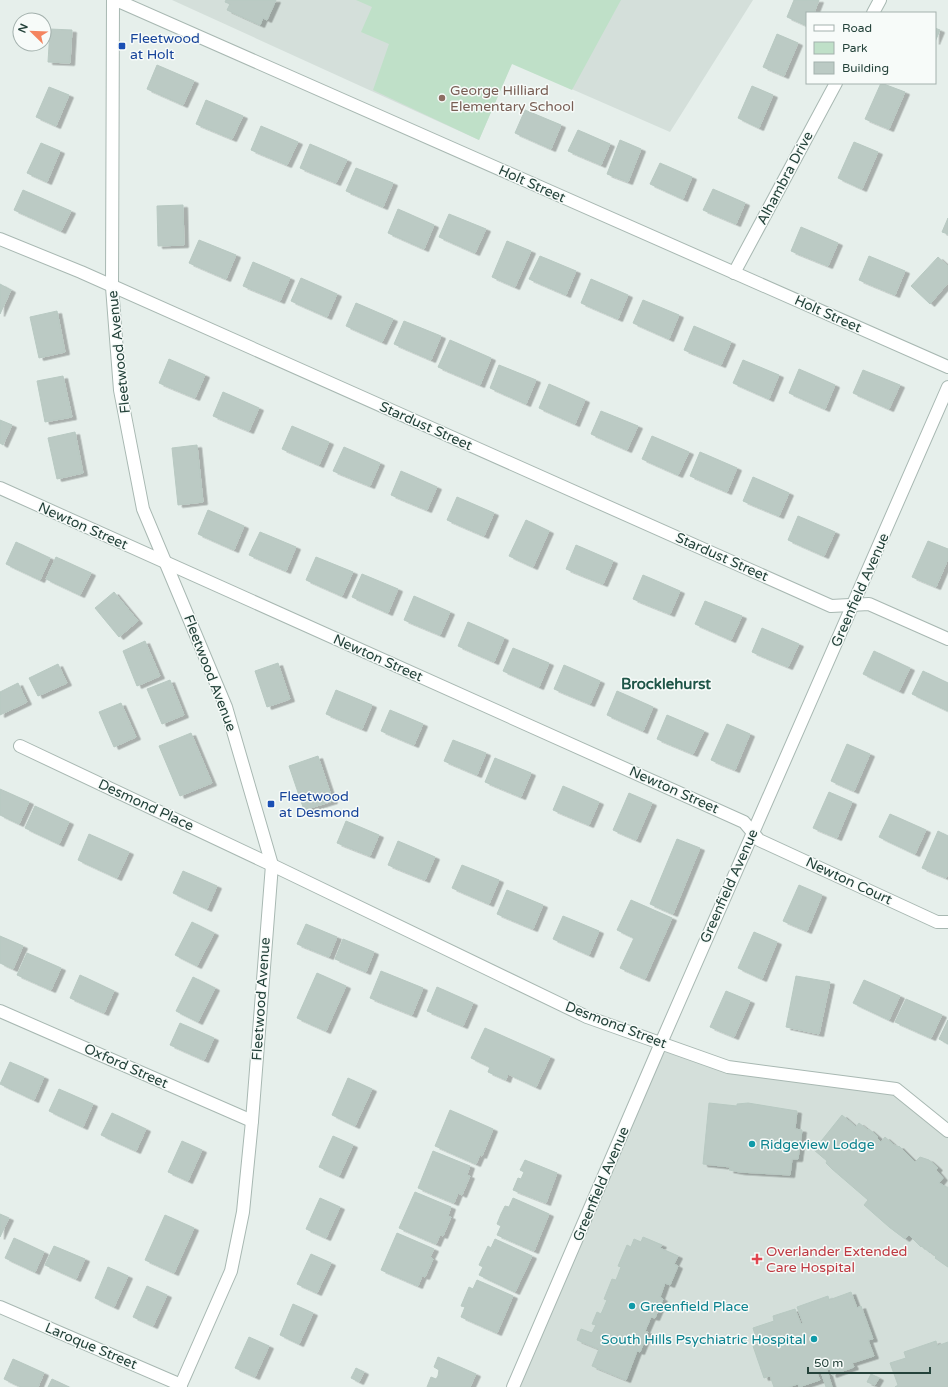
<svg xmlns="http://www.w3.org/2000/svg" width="948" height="1387" viewBox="0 0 948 1387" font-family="'Varela Round',sans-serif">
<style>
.built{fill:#d4dfda}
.green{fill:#bfe0c8}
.building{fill:#bbcac4;stroke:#b8c9c2;filter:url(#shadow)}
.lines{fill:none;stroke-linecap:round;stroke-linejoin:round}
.minor-casing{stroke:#a8b8b2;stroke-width:14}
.minor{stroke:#fff;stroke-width:12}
.transit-dot{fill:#1a4fb4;stroke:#f7fbf9;stroke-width:1.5}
.education-dot{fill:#8d6e63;stroke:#f7fbf9;stroke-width:1.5}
.culture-dot{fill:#0f9aa8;stroke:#f7fbf9;stroke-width:1.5}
.health-dot{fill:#e0444e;stroke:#f7fbf9;stroke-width:1.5}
.labels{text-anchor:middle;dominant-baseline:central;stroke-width:3;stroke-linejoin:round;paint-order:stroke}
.transit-label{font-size:14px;fill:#164399;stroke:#f7fbf9;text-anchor:start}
.education-label{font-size:14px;fill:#785e54;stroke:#f7fbf9;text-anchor:start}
.street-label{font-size:14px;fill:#24423a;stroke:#f7fbf9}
.culture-label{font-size:14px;fill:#0d838f;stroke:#f7fbf9;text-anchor:start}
.health-label{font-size:14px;fill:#be3a42;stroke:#f7fbf9;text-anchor:start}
.neighbourhood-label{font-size:15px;font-weight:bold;fill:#1f5548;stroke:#f7fbf9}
</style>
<defs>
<filter id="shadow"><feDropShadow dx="4.5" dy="2.5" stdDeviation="0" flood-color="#0004"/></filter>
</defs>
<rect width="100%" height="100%" fill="#e6efeb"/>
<!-- built -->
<g class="built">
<polygon points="172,0 753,0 670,132 512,63 479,140"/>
<polygon points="661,1043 728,1067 896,1089 948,1131 948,1387 511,1387"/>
</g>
<!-- green -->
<polygon class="green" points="356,0 621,0 572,90 512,64 479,140 373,90 389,44 361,32 372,7"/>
<!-- building -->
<g class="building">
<polygon points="226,0 276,0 267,20 263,18 260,25 227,10 230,4 225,2"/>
<polygon points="794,0 819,0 814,13 807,13 807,26 787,17"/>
<polygon points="935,28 940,30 935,42"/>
<polygon points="50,29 72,30 70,63 48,62"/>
<polygon points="777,34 798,43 784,76 763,67"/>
<polygon points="157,65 194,81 183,105 147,89"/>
<polygon points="881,83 905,92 889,129 865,119"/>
<polygon points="752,86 773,95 759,128 738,118"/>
<polygon points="49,87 69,95 56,126 36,117"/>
<polygon points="206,100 243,116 232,139 196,124"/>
<polygon points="525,110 561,125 551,149 515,133"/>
<polygon points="261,126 298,142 287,165 251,150"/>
<polygon points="578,130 610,144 601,165 568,151"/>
<polygon points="620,140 641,149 628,182 607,174"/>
<polygon points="854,142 878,152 862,189 838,178"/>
<polygon points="41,143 60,151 47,182 27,173"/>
<polygon points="310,144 347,160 336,183 300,168"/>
<polygon points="660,163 692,177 683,199 650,184"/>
<polygon points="356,168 393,183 383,207 346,191"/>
<polygon points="713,189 745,203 736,224 703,210"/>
<polygon points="23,190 71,211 61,231 14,210"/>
<polygon points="183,205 184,245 158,246 157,206"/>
<polygon points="398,209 434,225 424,249 388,233"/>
<polygon points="449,214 486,229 475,253 439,237"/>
<polygon points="948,218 948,234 942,232"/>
<polygon points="801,227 838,243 828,266 791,251"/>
<polygon points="199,240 236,255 226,279 189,263"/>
<polygon points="507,241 531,251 515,287 492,277"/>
<polygon points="540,256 576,271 566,295 529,279"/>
<polygon points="869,256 905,271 895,295 859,280"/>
<polygon points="938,257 948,266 948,283 930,304 911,286"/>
<polygon points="253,262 290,278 280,301 243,286"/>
<polygon points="301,278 337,294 327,317 291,301"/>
<polygon points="591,279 628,295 618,319 581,303"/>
<polygon points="0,284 11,290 0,314"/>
<polygon points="643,300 679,315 669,339 633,323"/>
<polygon points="356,303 393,319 382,342 346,326"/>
<polygon points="57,311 65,352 39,358 30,317"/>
<polygon points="404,321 441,336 431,360 394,344"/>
<polygon points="694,326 731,342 721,365 684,350"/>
<polygon points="450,340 491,358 480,385 438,367"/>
<polygon points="169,359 205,375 195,398 159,383"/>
<polygon points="743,360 779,375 769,399 733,383"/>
<polygon points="499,365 536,380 526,404 490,388"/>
<polygon points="799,369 835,385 825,409 789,393"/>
<polygon points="863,370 900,385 889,409 853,393"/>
<polygon points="63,376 72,417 45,422 37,381"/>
<polygon points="549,384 585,400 575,424 539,408"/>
<polygon points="223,392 259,408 249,431 213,416"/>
<polygon points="601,411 638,426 627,450 591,434"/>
<polygon points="0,420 12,425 3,445 0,443"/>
<polygon points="292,426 329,442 319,465 282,449"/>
<polygon points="75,432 83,473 57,479 48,438"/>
<polygon points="652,436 689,452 678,475 642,459"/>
<polygon points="197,445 203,502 178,505 172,448"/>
<polygon points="344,447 380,463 370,486 333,471"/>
<polygon points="700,452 737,468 727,492 690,476"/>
<polygon points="401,471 437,487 427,510 391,495"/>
<polygon points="753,477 789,493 779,516 743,501"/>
<polygon points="457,497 494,513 484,536 447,520"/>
<polygon points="208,510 244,526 234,550 198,534"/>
<polygon points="798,516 835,532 824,556 788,540"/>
<polygon points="526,520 549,531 533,567 509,556"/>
<polygon points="260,532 296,547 286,571 249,555"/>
<polygon points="928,541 948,549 948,559 936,587 912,577"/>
<polygon points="16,542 50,558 40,580 6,564"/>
<polygon points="576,545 613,561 603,584 566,569"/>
<polygon points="56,557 91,573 80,595 46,579"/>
<polygon points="316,557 353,572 342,596 306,580"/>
<polygon points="362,574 398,589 388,613 352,597"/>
<polygon points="643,575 680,591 670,614 633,599"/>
<polygon points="114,592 138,621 119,637 95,608"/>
<polygon points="414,596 450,612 440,635 404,620"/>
<polygon points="705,601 742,616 731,640 695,624"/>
<polygon points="468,622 504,638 494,662 458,646"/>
<polygon points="762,628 799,644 788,667 752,652"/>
<polygon points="145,641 160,676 137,686 123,651"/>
<polygon points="513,648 549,663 539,687 503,671"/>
<polygon points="874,651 910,668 899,691 863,674"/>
<polygon points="278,663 290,699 267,707 255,671"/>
<polygon points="58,664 67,683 38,696 29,678"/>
<polygon points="564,665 600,681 590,704 554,689"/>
<polygon points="923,671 948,683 948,711 912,694"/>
<polygon points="170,680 184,715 162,724 147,689"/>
<polygon points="18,683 27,702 0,715 0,692"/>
<polygon points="336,690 372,705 362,729 326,714"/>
<polygon points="617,691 653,707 643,731 607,715"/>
<polygon points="121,703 136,737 114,747 99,712"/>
<polygon points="390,710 423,724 414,745 381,731"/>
<polygon points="667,715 704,731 693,754 657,739"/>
<polygon points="727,724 750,734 735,770 711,760"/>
<polygon points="191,733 212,783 180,796 159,746"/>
<polygon points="453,740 486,753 477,775 444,761"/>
<polygon points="847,744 870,754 854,791 831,781"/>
<polygon points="318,756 333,801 304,810 289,766"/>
<polygon points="495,758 531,773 521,797 485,782"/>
<polygon points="563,786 599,802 589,825 553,810"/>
<polygon points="0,789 29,802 19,824 0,815"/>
<polygon points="829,792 852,802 837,838 813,828"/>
<polygon points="629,793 652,803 636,840 613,830"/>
<polygon points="35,806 69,822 59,844 25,828"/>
<polygon points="890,814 926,830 915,854 879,837"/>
<polygon points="346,821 379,835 370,856 337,843"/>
<polygon points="938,831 948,836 948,873 946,878 922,868"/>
<polygon points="89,834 129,852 117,878 78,860"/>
<polygon points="677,839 700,848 673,914 650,904"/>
<polygon points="398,841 435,857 425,880 388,865"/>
<polygon points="462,865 499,880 489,904 452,888"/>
<polygon points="183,871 217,886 207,909 173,893"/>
<polygon points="799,885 822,895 807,931 783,921"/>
<polygon points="507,890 543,905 533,929 497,914"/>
<polygon points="631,900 672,918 645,979 620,968 634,938 617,930"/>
<polygon points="563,916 599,931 589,955 553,939"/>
<polygon points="192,922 214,933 197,966 175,955"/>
<polygon points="306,924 337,937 329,957 297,944"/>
<polygon points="754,932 777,942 762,979 738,968"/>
<polygon points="0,936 23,946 13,969 0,963"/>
<polygon points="343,939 374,952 366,972 335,959"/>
<polygon points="27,953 61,968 51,990 17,975"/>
<polygon points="381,971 423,988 412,1015 370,998"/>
<polygon points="317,973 346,986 326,1031 297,1018"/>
<polygon points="80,975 114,991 104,1013 70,998"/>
<polygon points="796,976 830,982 819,1034 786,1027"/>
<polygon points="193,977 215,988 198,1022 176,1011"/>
<polygon points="864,980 900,996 889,1020 853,1003"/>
<polygon points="437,987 473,1003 463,1026 427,1011"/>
<polygon points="726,991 750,1001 734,1037 710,1027"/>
<polygon points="906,999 942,1015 931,1038 895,1022"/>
<polygon points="948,1020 948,1044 939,1039"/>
<polygon points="180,1023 214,1038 204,1060 170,1045"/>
<polygon points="485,1028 550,1057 536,1087 508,1074 506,1080 488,1072 490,1067 471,1058"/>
<polygon points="10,1062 44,1077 34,1100 0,1084"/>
<polygon points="348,1078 372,1089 355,1126 332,1115"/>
<polygon points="59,1089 93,1104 83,1127 49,1111"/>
<polygon points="709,1103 737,1106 737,1104 748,1103 797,1111 795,1129 802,1130 798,1159 792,1159 790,1175 740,1172 729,1170 730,1167 703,1164"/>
<polygon points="450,1110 493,1129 482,1156 480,1155 476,1164 435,1146"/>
<polygon points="112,1113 146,1129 136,1151 101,1135"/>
<polygon points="842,1115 856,1127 859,1123 868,1130 869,1129 878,1137 877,1138 881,1142 885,1137 894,1145 898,1147 899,1146 915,1162 920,1157 929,1160 938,1168 936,1170 943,1178 939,1183 948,1188 948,1267 935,1258 936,1257 931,1252 930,1253 922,1246 921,1247 909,1235 905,1239 889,1227 864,1205 868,1200 832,1169 826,1163 827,1161 814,1150"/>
<polygon points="333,1136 353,1145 339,1176 319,1167"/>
<polygon points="182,1141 202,1150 188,1181 168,1172"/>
<polygon points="433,1151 470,1166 467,1175 470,1176 462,1195 458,1193 454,1203 418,1188"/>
<polygon points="525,1160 557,1173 546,1203 513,1190 518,1178 521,1179 524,1172 520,1170"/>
<polygon points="415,1192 451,1207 448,1216 451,1217 443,1236 440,1235 436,1244 399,1228"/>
<polygon points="320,1198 340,1207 326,1238 306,1229"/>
<polygon points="513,1198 549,1214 534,1251 497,1235 501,1226 497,1224 501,1214 505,1206 509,1207"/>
<polygon points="0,1214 9,1218 0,1237"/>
<polygon points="165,1215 194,1228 174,1273 145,1260"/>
<polygon points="397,1233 434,1249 430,1257 433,1259 425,1277 422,1276 418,1286 381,1270"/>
<polygon points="643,1237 662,1245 660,1248 678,1256 674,1264 678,1266 670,1285 665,1283 660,1297 663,1299 655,1318 651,1317 645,1331 648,1332 640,1352 637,1351 626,1380 592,1366 599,1349 577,1340 581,1329 592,1333 596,1325 592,1324 597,1312 601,1314 607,1300 604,1299 612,1279 616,1280 621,1267 618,1266 627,1245 631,1247 634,1239 641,1242"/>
<polygon points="14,1238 44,1252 35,1272 5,1258"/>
<polygon points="495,1239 532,1256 515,1292 479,1275 483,1267 479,1265 488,1246 491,1248"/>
<polygon points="54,1246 85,1259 76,1279 45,1265"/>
<polygon points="311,1254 331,1263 317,1293 297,1284"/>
<polygon points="108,1267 128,1276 114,1307 95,1298"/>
<polygon points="477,1280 513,1296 497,1333 461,1317 465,1307 461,1306 469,1287 473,1289"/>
<polygon points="147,1286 167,1295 153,1326 133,1317"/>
<polygon points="851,1292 857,1308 861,1306 873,1339 868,1340 874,1356 852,1363 854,1367 832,1375 830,1369 827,1370 832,1387 826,1387 821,1372 817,1373 820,1380 799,1387 798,1384 788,1387 774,1387 770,1376 764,1378 753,1346 758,1344 753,1328 774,1321 773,1316 795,1309 801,1324 803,1323 797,1307 828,1296 829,1300"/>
<polygon points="293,1304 313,1313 299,1344 280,1335"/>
<polygon points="249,1337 269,1346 255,1377 235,1368"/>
<polygon points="936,1341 937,1346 948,1342 948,1387 895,1387 898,1385 890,1363 906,1358 904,1352"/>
<polygon points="438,1357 476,1374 470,1387 427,1387 431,1377 436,1379 438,1376 439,1370 434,1367"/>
<polygon points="13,1359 44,1373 38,1387 21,1387 4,1379"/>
<polygon points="356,1368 364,1372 359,1382 351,1378"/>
<polygon points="871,1374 879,1378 875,1385 867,1382"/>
<polygon points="52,1379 69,1387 48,1387"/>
</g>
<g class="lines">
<!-- minor casing -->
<g class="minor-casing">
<g id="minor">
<polyline points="113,0 112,287 120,390 143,509 226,707 272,865 252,1121 243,1212 231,1271 180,1387"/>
<polyline points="116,0 948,367"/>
<polyline points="873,13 880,0"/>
<polyline points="0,239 81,272 831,606 869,604 948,639"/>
<polyline points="734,273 836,83"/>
<polyline points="0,488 744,822 759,840 937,922 948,922"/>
<polyline points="20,746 272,865 587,1017 728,1067 896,1089 948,1131"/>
<polyline points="0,1011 252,1121"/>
<polyline points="0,1307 181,1385"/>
<polyline points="513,1387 661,1043 948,387"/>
</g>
</g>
<!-- minor -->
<use href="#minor" class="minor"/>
</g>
<!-- markers -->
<g class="transit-dot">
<rect x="118" y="42" width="8" height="8" rx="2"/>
<rect x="267" y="800" width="8" height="8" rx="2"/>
</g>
<circle class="education-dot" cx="442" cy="98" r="4"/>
<g class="culture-dot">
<circle cx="752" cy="1144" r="4"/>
<circle cx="632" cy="1306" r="4"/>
<circle cx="814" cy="1339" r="4"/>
</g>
<path class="health-dot" d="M755 1253h4v4h4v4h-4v4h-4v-4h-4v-4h4z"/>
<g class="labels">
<!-- transit labels -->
<g class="transit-label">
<text x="130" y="38">Fleetwood<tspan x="130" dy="16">at Holt</tspan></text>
<text x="279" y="796">Fleetwood<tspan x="279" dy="16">at Desmond</tspan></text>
</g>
<!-- education labels -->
<g class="education-label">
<text x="450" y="90">George Hilliard<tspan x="450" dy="16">Elementary School</tspan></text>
</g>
<!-- street labels -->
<g class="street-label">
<text transform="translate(785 178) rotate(-62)">Alhambra Drive</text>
<text transform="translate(532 184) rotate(24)">Holt Street</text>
<text transform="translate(828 314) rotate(24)">Holt Street</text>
<text transform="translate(119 352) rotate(-96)">Fleetwood Avenue</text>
<text transform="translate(426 426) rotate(24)">Stardust Street</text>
<text transform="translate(83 526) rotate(24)">Newton Street</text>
<text transform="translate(722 557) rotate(24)">Stardust Street</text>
<text transform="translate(860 590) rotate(-66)">Greenfield Avenue</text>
<text transform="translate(378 658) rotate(24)">Newton Street</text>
<text transform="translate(210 673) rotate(69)">Fleetwood Avenue</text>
<text transform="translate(674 790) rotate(24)">Newton Street</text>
<text transform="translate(146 805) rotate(25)">Desmond Place</text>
<text transform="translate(849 881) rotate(25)">Newton Court</text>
<text transform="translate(729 886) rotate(-66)">Greenfield Avenue</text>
<text transform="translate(261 999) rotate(-86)">Fleetwood Avenue</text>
<text transform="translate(616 1025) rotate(21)">Desmond Street</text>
<text transform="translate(126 1066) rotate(24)">Oxford Street</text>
<text transform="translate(601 1184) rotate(-67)">Greenfield Avenue</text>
<text transform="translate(91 1346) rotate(23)">Laroque Street</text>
</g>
<!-- culture labels -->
<g class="culture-label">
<text x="760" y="1144">Ridgeview Lodge</text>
<text x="640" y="1306">Greenfield Place</text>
<text x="806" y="1339" text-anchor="end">South Hills Psychiatric Hospital</text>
</g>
<!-- health labels -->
<g class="health-label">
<text x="766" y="1251">Overlander Extended<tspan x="766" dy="16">Care Hospital</tspan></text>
</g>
<!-- neighbourhood labels -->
<g class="neighbourhood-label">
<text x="666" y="684">Brocklehurst</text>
</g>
</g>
<!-- legend -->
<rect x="806" y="12" width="130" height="72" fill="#f7fbf9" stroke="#a3b1ad"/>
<rect x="814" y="25" width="20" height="6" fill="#ffffff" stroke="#a3b1ad"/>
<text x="842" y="32" font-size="12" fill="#24423a">Road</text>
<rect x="814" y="42" width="20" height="12" fill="#bfe0c8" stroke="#a3b1ad"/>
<text x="842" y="52" font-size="12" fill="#24423a">Park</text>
<rect x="814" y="62" width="20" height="12" fill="#bbcac4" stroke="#a3b1ad"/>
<text x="842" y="72" font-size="12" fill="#24423a">Building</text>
<!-- north arrow -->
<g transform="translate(32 32) rotate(293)"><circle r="19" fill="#f7fbf9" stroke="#a3b1ad"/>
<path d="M0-3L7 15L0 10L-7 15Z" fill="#f4845f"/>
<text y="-6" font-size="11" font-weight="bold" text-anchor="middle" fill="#24423a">N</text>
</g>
<!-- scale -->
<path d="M808 1367v6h122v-6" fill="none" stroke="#24423a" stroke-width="2"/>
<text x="814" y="1367" font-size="12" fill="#24423a" stroke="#f7fbf9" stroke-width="3" paint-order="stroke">50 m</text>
</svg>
